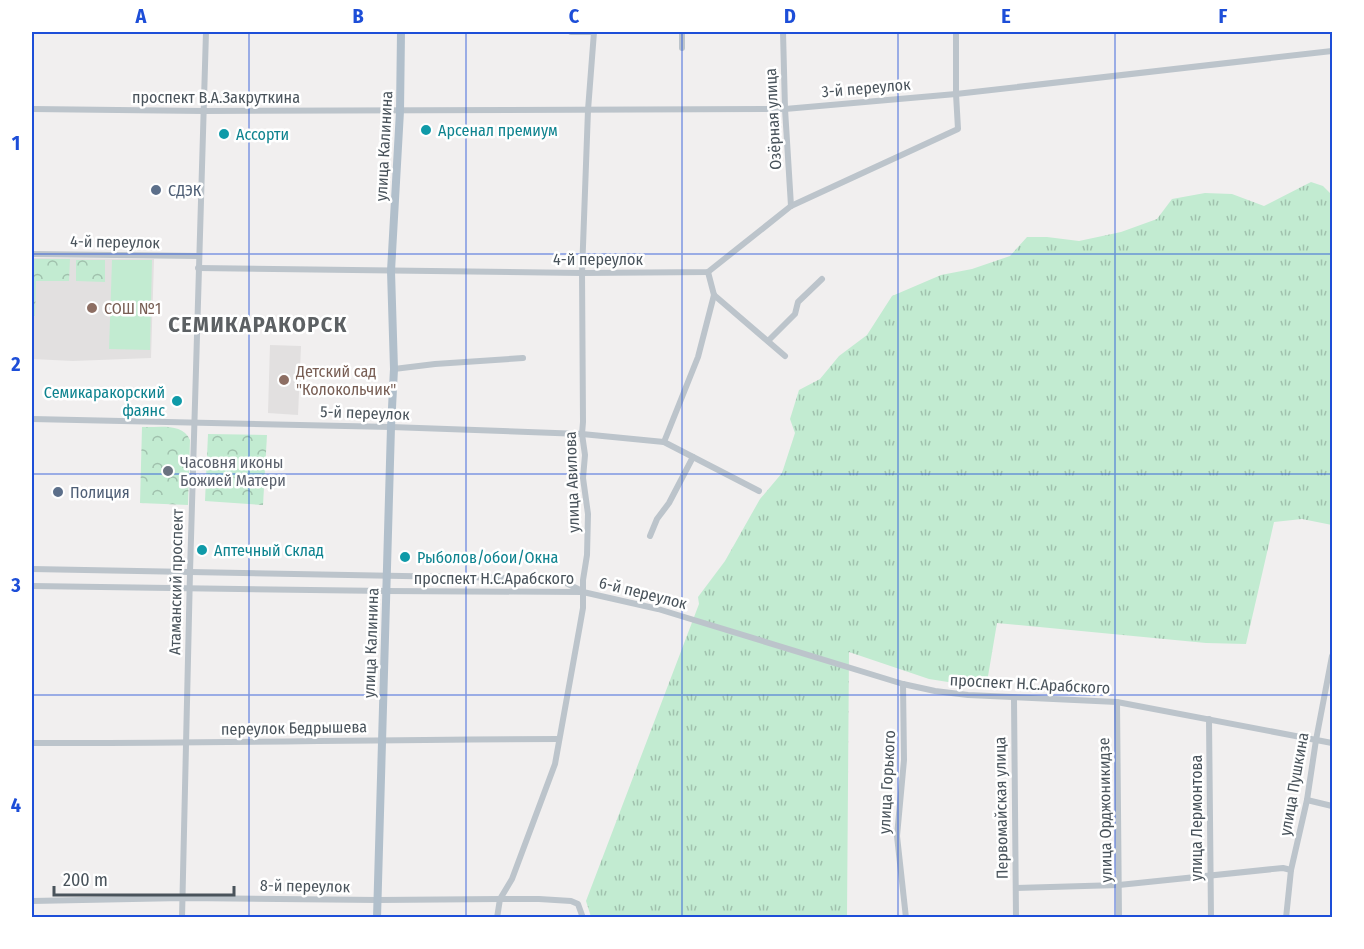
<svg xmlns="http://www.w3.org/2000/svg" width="1364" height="949" viewBox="0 0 1364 949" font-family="'Fira Sans Condensed',sans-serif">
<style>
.education{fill:#e2e0e0}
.grass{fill:url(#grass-tufts)}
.park{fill:url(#park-crowns)}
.garden{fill:#c2ebd1}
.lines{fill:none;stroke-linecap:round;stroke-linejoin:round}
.minor{stroke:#bcc4cb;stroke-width:6}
.major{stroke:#b1bfcb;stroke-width:8}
.grid{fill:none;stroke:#1d4ed8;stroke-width:1.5;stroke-opacity:0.55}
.culture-dot{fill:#0f9aa8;stroke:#fff;stroke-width:2}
.service-dot{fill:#5c6f8a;stroke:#fff;stroke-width:2}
.education-dot{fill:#8d6e63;stroke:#fff;stroke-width:2}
.worship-dot{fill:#6b7280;stroke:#fff;stroke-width:2}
.labels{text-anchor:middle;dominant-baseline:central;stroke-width:5;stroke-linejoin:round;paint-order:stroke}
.street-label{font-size:16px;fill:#49535b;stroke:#fff}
.culture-label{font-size:16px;fill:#0d838f;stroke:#fff;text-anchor:start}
.service-label{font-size:16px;fill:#4e5e75;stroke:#fff;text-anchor:start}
.education-label{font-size:16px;fill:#785e54;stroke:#fff;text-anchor:start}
.worship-label{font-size:16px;fill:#5b616d;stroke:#fff;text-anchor:start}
.district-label{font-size:22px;font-weight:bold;letter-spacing:1.5px;fill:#5c6063;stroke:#fff}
.neatline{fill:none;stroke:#1d4ed8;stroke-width:2}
.grid-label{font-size:20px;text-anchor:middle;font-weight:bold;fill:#1d4ed8}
</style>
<defs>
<pattern id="grass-tufts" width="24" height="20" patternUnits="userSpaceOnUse" patternTransform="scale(1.5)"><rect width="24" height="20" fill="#c2ebd1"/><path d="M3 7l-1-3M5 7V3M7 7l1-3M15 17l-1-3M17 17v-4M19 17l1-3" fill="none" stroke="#a0c1ad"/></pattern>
<pattern id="park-crowns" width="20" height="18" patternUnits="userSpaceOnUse" patternTransform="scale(1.5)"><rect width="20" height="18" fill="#c2ebd1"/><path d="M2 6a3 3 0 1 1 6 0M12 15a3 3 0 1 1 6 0" fill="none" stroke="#a0c1ad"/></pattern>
</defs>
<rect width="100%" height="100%" fill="#f1efef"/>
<!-- education -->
<g class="education">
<polygon points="32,258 154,259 151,358 73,361 32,359"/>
<polygon points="270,345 301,346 298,415 268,413"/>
</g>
<!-- grass -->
<polygon class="grass" points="1311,182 1323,186 1332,195 1332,525 1302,519 1274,522 1246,644 1206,643 997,623 986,688 929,679 849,652 847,917 591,917 586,901 699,604 698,597 725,561 760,499 782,473 795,433 790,419 799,390 820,379 839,356 867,335 892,296 941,275 972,269 1010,256 1027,237 1047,237 1079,241 1121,232 1157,219 1172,199 1205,193 1232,194 1264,206"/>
<!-- park -->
<g class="park">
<polygon points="32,259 70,259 69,281 36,281 35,316 32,316"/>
<polygon points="76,260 105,260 105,282 76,281"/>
<path d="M 142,427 C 158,428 182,422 190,440 L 188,505 L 140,503 Z"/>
<polygon points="208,434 267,435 263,505 205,501"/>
</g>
<!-- garden -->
<polygon class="garden" points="112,260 152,260 150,350 109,349"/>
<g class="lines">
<!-- minor -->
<g class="minor">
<polyline points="571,32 594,32"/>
<polyline points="783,32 785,109 791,206"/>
<polyline points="682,48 682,32"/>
<polyline points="32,109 203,111 785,109 956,94 1332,51"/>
<polyline points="32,254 199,256"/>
<polyline points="198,268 582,273 708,272 791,206 958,129 956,94 956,32"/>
<polyline points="708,272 714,295 785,356"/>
<polyline points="768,341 795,314 798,302 822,279"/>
<polyline points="394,369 435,364 523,358"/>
<polyline points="32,419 391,427 582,434 664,442 759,491"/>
<polyline points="664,442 698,357 714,295"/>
<polyline points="650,536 657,519 669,503 693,457"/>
<polyline points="32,569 558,579 580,590"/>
<polyline points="32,586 386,591 583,592 658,609 903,684 935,691 968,695 1117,702 1332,743"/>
<polyline points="903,684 904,760 897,836 906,918"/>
<polyline points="1014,699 1016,918"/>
<polyline points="1117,702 1119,918"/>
<polyline points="1209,719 1211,918"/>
<path d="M 32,743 C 207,744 382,739 558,739"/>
<polyline points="1307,800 1332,806"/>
<polyline points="1016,888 1119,885 1283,868 1291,870"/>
<polyline points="32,901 183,898 378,900 500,899 539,899 571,901 578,904 583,918"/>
<polyline points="182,918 190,572 206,32"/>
<polyline points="497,918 500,899 512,879 555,764 580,625 583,608 583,580 587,555 588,514 583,478 585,455 582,434 583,422 582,273 588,110 594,32"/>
<polyline points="1286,918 1291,870 1307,800 1316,740 1332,656"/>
</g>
<!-- major -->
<polyline class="major" points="377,918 391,427 394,369 391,271 400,111 401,32"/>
</g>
<!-- grid -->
<path class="grid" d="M 249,32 L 249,918M 466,32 L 466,918M 682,32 L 682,918M 898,32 L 898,918M 1115,32 L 1115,918M 32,254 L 1332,254M 32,474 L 1332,474M 32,695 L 1332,695"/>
<!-- markers -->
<g class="culture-dot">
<circle cx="426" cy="130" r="6"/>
<circle cx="224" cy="134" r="6"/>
<circle cx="177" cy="401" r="6"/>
<circle cx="202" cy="550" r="6"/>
<circle cx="405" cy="557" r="6"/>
</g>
<g class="service-dot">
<circle cx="156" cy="190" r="6"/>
<circle cx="58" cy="492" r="6"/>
</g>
<g class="education-dot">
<circle cx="92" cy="308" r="6"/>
<circle cx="284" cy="380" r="6"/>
</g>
<circle class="worship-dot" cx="168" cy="471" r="6"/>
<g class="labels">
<!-- street labels -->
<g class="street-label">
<text transform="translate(866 88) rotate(-5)">3-й переулок</text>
<text x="216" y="97">проспект В.А.Закруткина</text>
<text transform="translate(773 119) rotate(-93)">Озёрная улица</text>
<text transform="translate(384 146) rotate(-87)">улица Калинина</text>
<text transform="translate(115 242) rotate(1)">4-й переулок</text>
<text x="598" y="259">4-й переулок</text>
<text transform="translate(365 413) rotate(2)">5-й переулок</text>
<text transform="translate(572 482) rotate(-92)">улица Авилова</text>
<text x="494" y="578">проспект Н.С.Арабского</text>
<text transform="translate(176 582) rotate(-89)">Атаманский проспект</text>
<text transform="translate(643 593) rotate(14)">6-й переулок</text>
<text transform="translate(371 643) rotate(-88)">улица Калинина</text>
<text transform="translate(1030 684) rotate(3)">проспект Н.С.Арабского</text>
<text transform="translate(294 728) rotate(-1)">переулок Бедрышева</text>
<text transform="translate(887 782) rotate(-87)">улица Горького</text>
<text transform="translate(1294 784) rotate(-80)">улица Пушкина</text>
<text transform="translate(1001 808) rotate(-91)">Первомайская улица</text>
<text transform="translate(1105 810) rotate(-91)">улица Орджоникидзе</text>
<text transform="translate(1196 818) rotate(-90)">улица Лермонтова</text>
<text transform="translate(305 886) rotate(1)">8-й переулок</text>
</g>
<!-- culture labels -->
<g class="culture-label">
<text x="438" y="130">Арсенал премиум</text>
<text x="236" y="134">Ассорти</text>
<text x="165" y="392" text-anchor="end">Семикаракорский<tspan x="165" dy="18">фаянс</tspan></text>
<text x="214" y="550">Аптечный Склад</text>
<text x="417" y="557">Рыболов/обои/Окна</text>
</g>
<!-- service labels -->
<g class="service-label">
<text x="168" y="190">СДЭК</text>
<text x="70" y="492">Полиция</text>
</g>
<!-- education labels -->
<g class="education-label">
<text x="104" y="308">СОШ №1</text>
<text x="296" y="371">Детский сад<tspan x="296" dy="18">"Колокольчик"</tspan></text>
</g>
<!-- worship labels -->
<g class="worship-label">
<text x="180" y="462">Часовня иконы<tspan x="180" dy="18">Божией Матери</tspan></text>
</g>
<!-- district labels -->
<g class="district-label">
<text x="258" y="324">СЕМИКАРАКОРСК</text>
</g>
</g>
<!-- border -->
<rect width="1364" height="949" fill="none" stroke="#ffffff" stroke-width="66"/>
<!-- scale -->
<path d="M54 886v9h180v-9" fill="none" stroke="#49535b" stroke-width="3"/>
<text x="63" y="886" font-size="18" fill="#49535b" stroke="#ffffff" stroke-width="4.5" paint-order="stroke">200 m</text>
<rect x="33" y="33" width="1298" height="883" class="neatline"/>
<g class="grid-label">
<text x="141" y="23">A</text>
<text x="358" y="23">B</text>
<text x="574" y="23">C</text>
<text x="790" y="23">D</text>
<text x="1006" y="23">E</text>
<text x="1223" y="23">F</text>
<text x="16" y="150">1</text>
<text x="16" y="371">2</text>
<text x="16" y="592">3</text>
<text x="16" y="812">4</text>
</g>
</svg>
